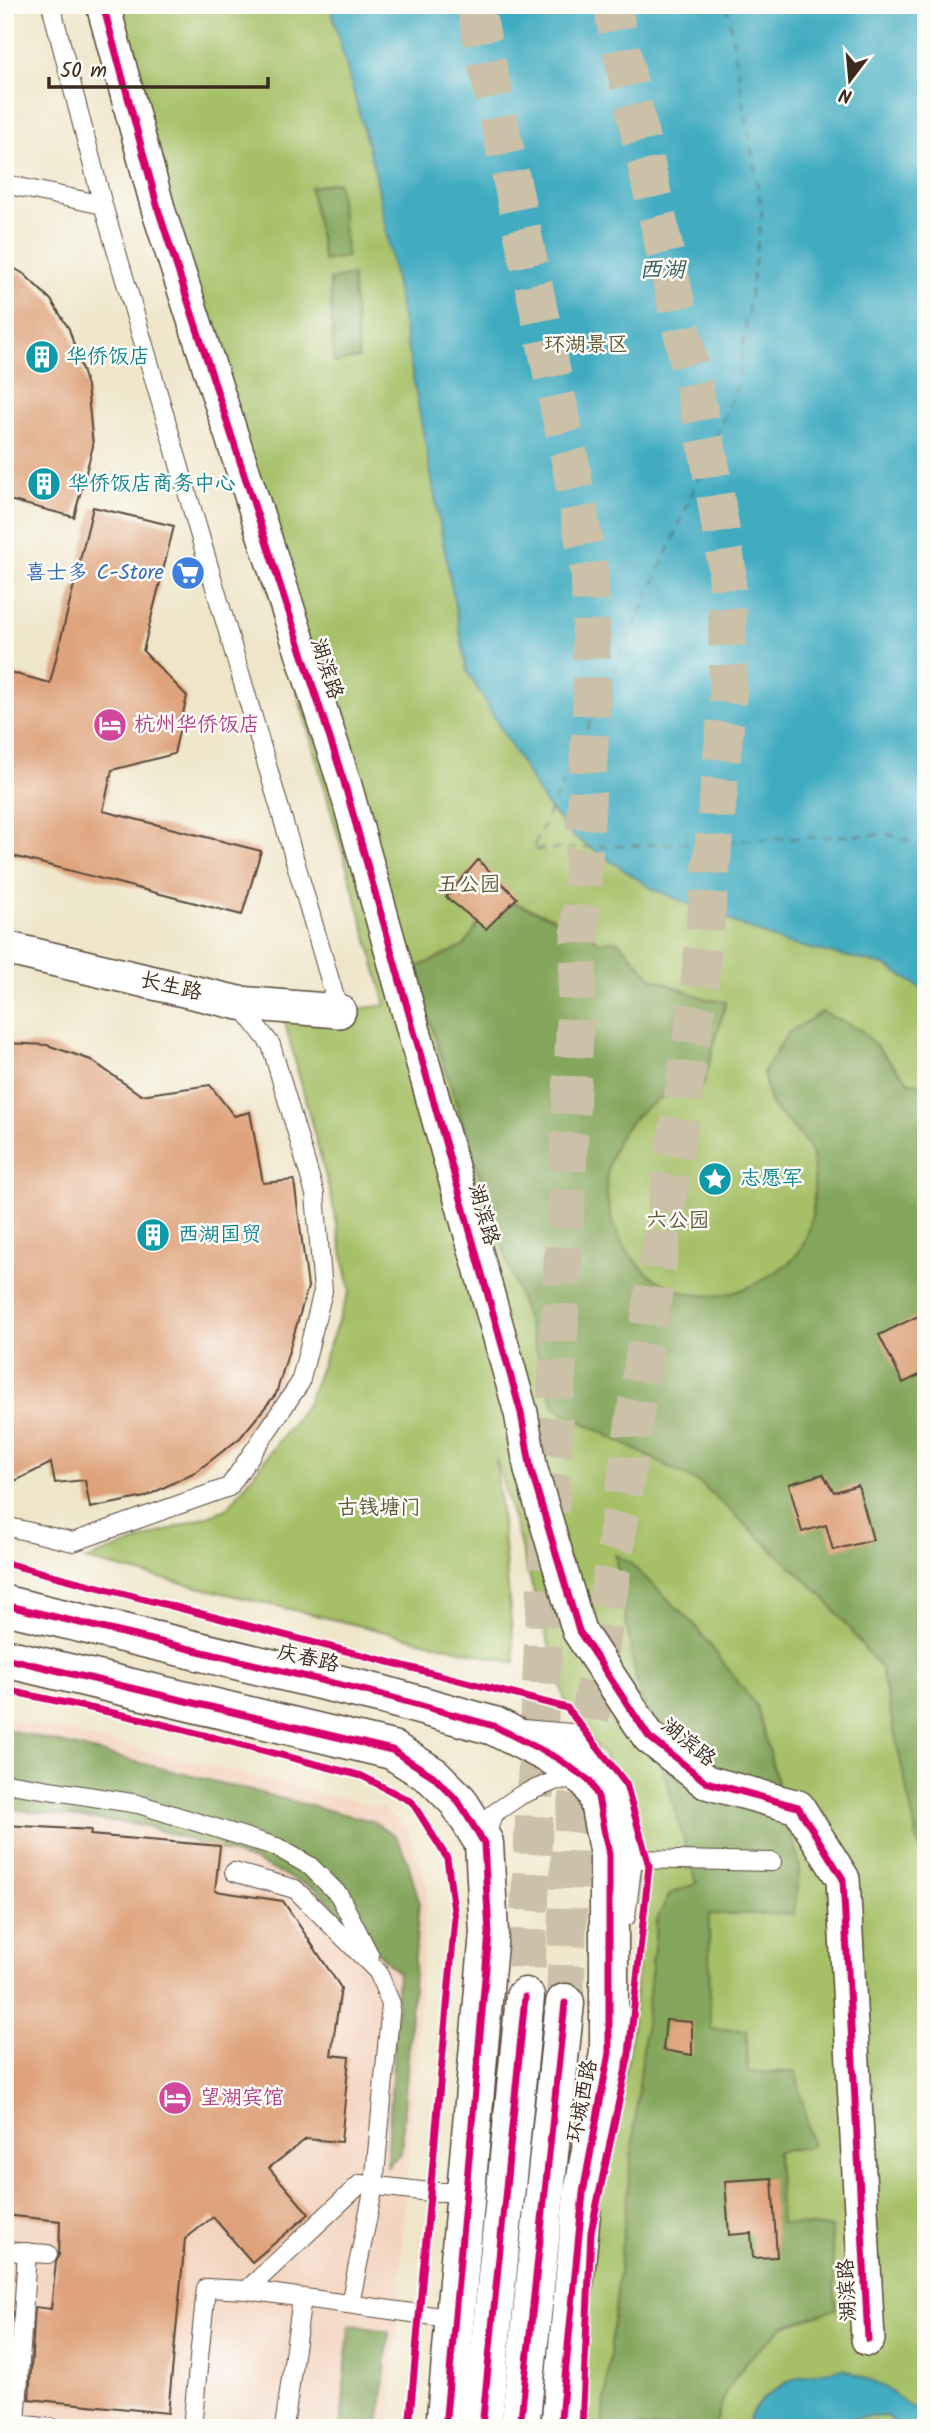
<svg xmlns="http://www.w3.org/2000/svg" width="931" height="2433" viewBox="0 0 931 2433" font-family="Kalam,'LXGW WenKai TC',sans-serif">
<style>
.built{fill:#f3d4bf}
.green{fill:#a6c067;stroke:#707542;stroke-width:2}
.forest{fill:#84a65c;stroke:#60683d;stroke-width:2}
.water{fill:#41abc1;stroke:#3e6a70;stroke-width:2}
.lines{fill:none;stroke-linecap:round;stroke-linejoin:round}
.ferry{stroke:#3d5e5f;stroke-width:2;stroke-dasharray:9 7;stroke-linecap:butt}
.building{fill:#dea37c}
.primary-tunnel{stroke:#cbc0a8;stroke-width:38;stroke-dasharray:38 19;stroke-linecap:butt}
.lane-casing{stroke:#564638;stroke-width:20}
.street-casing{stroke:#564638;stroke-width:36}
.primary-casing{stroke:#564638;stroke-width:41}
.lane{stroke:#fff;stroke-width:18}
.street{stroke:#fff;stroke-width:33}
.primary{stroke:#fff;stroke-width:38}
.cycleway-casing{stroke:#fdfcf7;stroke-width:11}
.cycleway{stroke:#d6006c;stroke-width:7}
.labels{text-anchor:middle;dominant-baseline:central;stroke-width:5;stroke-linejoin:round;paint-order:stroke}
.park-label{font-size:21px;fill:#5b5734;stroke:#fdfcf7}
.culture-label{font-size:21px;fill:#0d838f;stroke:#fdfcf7;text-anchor:start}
.shop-label{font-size:21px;fill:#366cbe;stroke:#fdfcf7;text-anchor:end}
.street-label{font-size:21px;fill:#3b2a1e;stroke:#fdfcf7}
.hotel-label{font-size:21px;fill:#b23c85;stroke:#fdfcf7;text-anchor:start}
.water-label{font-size:23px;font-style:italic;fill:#3d5e5f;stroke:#fdfcf7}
</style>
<rect width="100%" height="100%" fill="#fdfcf7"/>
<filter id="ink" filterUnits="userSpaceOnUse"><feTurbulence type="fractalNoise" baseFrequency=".0143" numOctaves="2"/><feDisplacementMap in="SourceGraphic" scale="14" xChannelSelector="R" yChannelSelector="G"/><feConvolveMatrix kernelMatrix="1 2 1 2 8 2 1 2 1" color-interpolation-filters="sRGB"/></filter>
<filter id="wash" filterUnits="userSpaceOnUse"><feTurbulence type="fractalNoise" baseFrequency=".00686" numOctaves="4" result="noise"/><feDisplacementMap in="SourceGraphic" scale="28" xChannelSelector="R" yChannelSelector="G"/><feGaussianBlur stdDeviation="1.57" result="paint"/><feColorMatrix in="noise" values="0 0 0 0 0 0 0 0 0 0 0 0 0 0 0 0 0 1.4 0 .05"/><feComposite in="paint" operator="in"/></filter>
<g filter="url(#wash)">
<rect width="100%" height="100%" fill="#efe6ca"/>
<!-- built -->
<polygon class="built" points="5,1717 383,1808 407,1830 427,1885 390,2428 5,2428"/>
<!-- green -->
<polygon class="green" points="103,5 926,5 926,2428 582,2428 591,2232 629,2054 643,1917 616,1772 567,1708 496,1459 515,1663 85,1560 227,1509 307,1404 350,1290 332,1200 284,1019 386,1005"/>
<!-- forest -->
<g class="forest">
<polygon points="338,182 347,257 324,261 310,187"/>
<polygon points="352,275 359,358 334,363 330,280"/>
<path d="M 515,903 L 584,930 L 599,942 L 618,941 L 652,978 L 706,999 L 726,1002 L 703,1085 C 692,1088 678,1090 667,1095 C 533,1162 646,1361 772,1274 C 778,1270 788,1265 793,1259 C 815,1236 816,1192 813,1163 C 811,1136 784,1124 771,1104 C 767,1096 766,1082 763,1073 L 788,1033 L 822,1012 L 861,1030 L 909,1082 L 926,1084 L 926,1880 L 881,1669 L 823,1596 L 700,1483 L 555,1408 L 413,969 L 464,946 L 490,906 Z"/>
<polygon points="615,1555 630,1563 693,1623 757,1707 800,1866 794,1914 709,1914 710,2029 747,2030 748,2072 796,2072 812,2146 777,2152 781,2223 831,2228 836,2309 784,2326 749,2359 726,2391 714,2428 602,2428 657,1919 670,1894 697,1883 636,1680"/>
<polygon points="5,1729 372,1821 396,1836 408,1862 419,1901 401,2153 387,2166 398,1973 318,1890 254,1861 146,1826 5,1808"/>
<polygon points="349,2324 389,2332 379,2428 341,2428"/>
</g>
<!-- water -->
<g class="water">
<polygon points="330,5 926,5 926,991 885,965 785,943 653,889 573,836 544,802 467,671 376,176"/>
<path d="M 843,2369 L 884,2387 L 926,2418 L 926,2428 L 898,2428 L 887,2416 L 820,2420 L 815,2428 L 748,2428 C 747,2406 781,2383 800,2377 C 814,2373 829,2371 843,2369 Z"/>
</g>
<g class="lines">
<!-- ferry -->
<polyline class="ferry" points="727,5 762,213 737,386 667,554 532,850 887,834 926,846"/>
</g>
<g id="blocks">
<!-- building -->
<g class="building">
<polygon points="5,263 24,274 51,300 69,329 87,386 93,446 74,517 5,499"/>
<polygon points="93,507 174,526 143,651 187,696 174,754 112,770 103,811 261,851 242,915 5,854 5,671 50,683"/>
<polygon points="478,860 517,898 486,929 446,897"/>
<polygon points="5,1043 47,1045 91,1060 141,1095 210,1085 234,1116 250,1112 263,1183 294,1180 308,1287 276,1394 240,1438 197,1471 145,1497 90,1508 85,1480 55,1483 51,1463 5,1486"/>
<polygon points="926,1312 926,1372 903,1383 879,1335"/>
<polygon points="823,1474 834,1492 858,1485 873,1540 833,1550 826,1525 802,1532 789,1484"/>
<polygon points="5,1825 91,1830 90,1835 220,1846 215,1891 283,1901 341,1988 331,2055 349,2057 341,2142 306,2139 269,2168 309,2214 252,2262 213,2217 185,2239 168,2413 29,2399 35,2307 51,2309 56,2262 59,2255 60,2221 5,2215"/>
<polygon points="666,2020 692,2022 692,2055 663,2050"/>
<polygon points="772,2178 777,2257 753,2258 751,2233 729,2235 725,2181"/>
</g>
</g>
</g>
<g filter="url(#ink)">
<use href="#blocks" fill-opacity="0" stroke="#564638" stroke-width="2"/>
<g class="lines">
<!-- primary-tunnel -->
<g class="primary-tunnel">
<polyline points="475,5 570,460 590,576 592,695 525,1997"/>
<polyline points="565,2003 570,1851 699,990 728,696 727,568 709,457 612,5"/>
</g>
<!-- lane casing -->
<g class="lane-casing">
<g id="lane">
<polyline points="51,5 103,205 339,1011"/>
<polyline points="5,184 103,205"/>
<polyline points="5,1526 73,1542 229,1487 300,1383 323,1291 315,1194 271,1045 239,1003"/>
<polyline points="523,1729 571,1733 623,1794 633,1859 626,1917"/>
<polyline points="5,1783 138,1804 277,1847 310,1866 339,1895 370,1956"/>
<polyline points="485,1840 493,1814 521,1795 557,1780 579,1781"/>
<polyline points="633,1859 772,1862"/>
<polyline points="234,1872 295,1889 378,1972 391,2004 374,2186 350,2304"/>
<polyline points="5,2251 48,2254"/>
<polyline points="27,2252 16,2424 53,2428"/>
<polyline points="455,2319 247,2290 360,2184 430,2192 467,2192"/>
<polyline points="192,2428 206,2288 247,2290"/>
<polyline points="284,2428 302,2298"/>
</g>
</g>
<!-- street casing -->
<g class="street-casing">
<g id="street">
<polyline points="103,5 159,212 344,782 521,1413 531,1470 579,1631 649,1737 706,1782 798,1807 843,1879 868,2339"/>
<polyline points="5,948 239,1003 339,1011"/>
</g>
</g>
<!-- primary casing -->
<g class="primary-casing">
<g id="primary">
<polyline points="5,1605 383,1695 494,1726 557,1758 590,1781 598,1797 609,1855 609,2053 583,2193 560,2428"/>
<polyline points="5,1658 392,1750 433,1776 458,1801 484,1843 489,1933 445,2428"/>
<polyline points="482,2428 525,1997"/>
<polyline points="520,2428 565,2003"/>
</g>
</g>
<!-- lane -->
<use href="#lane" class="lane"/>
<!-- street -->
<use href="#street" class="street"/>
<!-- primary -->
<use href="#primary" class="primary"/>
<!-- cycleway casing -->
<g class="cycleway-casing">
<g id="cycleway">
<polyline points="103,5 159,212 344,782 521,1413 531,1470 579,1631 649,1737 706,1782 798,1807 843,1879 868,2339"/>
<polyline points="5,1563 567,1708 626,1784 649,1866 629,2054 591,2232 582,2428"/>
<polyline points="5,1605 383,1695 494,1726 557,1758 590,1781 598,1797 609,1855 609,2053 583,2193 560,2428"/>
<polyline points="5,1658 392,1750 433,1776 458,1801 484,1843 489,1933 445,2428"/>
<polyline points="5,1690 142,1719 362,1776 412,1802 447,1858 455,1918 409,2428"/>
<polyline points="482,2428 525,1997"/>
<polyline points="520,2428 565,2003"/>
</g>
</g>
<!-- cycleway -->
<use href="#cycleway" class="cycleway"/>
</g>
</g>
<!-- icons -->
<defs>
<g id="building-disc" transform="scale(1.75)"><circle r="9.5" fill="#0f9aa8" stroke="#fdfcf7"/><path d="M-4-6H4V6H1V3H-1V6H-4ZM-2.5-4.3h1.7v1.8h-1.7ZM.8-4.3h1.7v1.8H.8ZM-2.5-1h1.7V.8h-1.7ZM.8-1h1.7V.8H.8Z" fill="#fff"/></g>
<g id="supermarket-disc" transform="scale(1.75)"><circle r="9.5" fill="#3f7fe0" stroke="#fdfcf7"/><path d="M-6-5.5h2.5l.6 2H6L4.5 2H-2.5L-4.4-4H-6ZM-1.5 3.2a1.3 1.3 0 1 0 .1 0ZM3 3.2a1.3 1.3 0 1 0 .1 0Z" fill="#fff"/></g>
<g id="hotel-disc" transform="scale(1.75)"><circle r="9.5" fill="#d1479c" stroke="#fdfcf7"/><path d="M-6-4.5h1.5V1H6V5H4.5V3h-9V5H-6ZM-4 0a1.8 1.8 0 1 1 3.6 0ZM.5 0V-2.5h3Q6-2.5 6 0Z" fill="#fff"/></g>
<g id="sight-disc" transform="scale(1.75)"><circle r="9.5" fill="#0f9aa8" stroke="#fdfcf7"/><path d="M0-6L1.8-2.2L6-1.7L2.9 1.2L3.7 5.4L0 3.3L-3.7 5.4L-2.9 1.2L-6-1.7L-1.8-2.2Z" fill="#fff"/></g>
</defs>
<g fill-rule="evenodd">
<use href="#building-disc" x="42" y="357"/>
<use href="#building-disc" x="44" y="484"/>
<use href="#supermarket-disc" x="188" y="573"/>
<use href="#hotel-disc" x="110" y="725"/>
<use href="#sight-disc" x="715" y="1179"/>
<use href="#building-disc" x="153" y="1235"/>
<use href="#hotel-disc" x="175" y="2098"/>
</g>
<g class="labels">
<!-- park labels -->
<g class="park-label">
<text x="586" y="345">环湖景区</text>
<text x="469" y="885">五公园</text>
<text x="678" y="1221">六公园</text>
<text x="379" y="1508">古钱塘门</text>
</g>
<!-- culture labels -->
<g class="culture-label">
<text x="66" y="357">华侨饭店</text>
<text x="68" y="484">华侨饭店商务中心</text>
<text x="740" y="1179">志愿军</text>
<text x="178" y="1235">西湖国贸</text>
</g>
<!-- shop labels -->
<g class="shop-label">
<text x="164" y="573">喜士多 C-Store</text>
</g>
<!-- street labels -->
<g class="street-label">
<text transform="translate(326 669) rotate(72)">湖滨路</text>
<text transform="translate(171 987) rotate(13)">长生路</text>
<text transform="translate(483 1215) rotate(74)">湖滨路</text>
<text transform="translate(308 1659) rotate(13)">庆春路</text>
<text transform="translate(688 1743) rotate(39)">湖滨路</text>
<text transform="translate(583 2101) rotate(-79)">环城西路</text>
<text transform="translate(848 2290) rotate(-93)">湖滨路</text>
</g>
<!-- hotel labels -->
<g class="hotel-label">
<text x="134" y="725">杭州华侨饭店</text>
<text x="200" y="2098">望湖宾馆</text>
</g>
<!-- water labels -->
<g class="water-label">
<text x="662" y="271">西湖</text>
</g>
</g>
<!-- margin -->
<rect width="931" height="2433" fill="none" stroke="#fdfcf7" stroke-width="28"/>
<!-- north arrow -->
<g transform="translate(850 80) rotate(196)" stroke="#fdfcf7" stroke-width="5" paint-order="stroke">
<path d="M0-5L12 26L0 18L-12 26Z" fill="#3b2a1e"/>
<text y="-10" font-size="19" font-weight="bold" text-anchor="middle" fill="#3b2a1e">N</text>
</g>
<!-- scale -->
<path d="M49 77v10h219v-10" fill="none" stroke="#3b2a1e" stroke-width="3.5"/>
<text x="60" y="77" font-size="21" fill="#3b2a1e" stroke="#fdfcf7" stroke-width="5" paint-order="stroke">50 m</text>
</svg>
